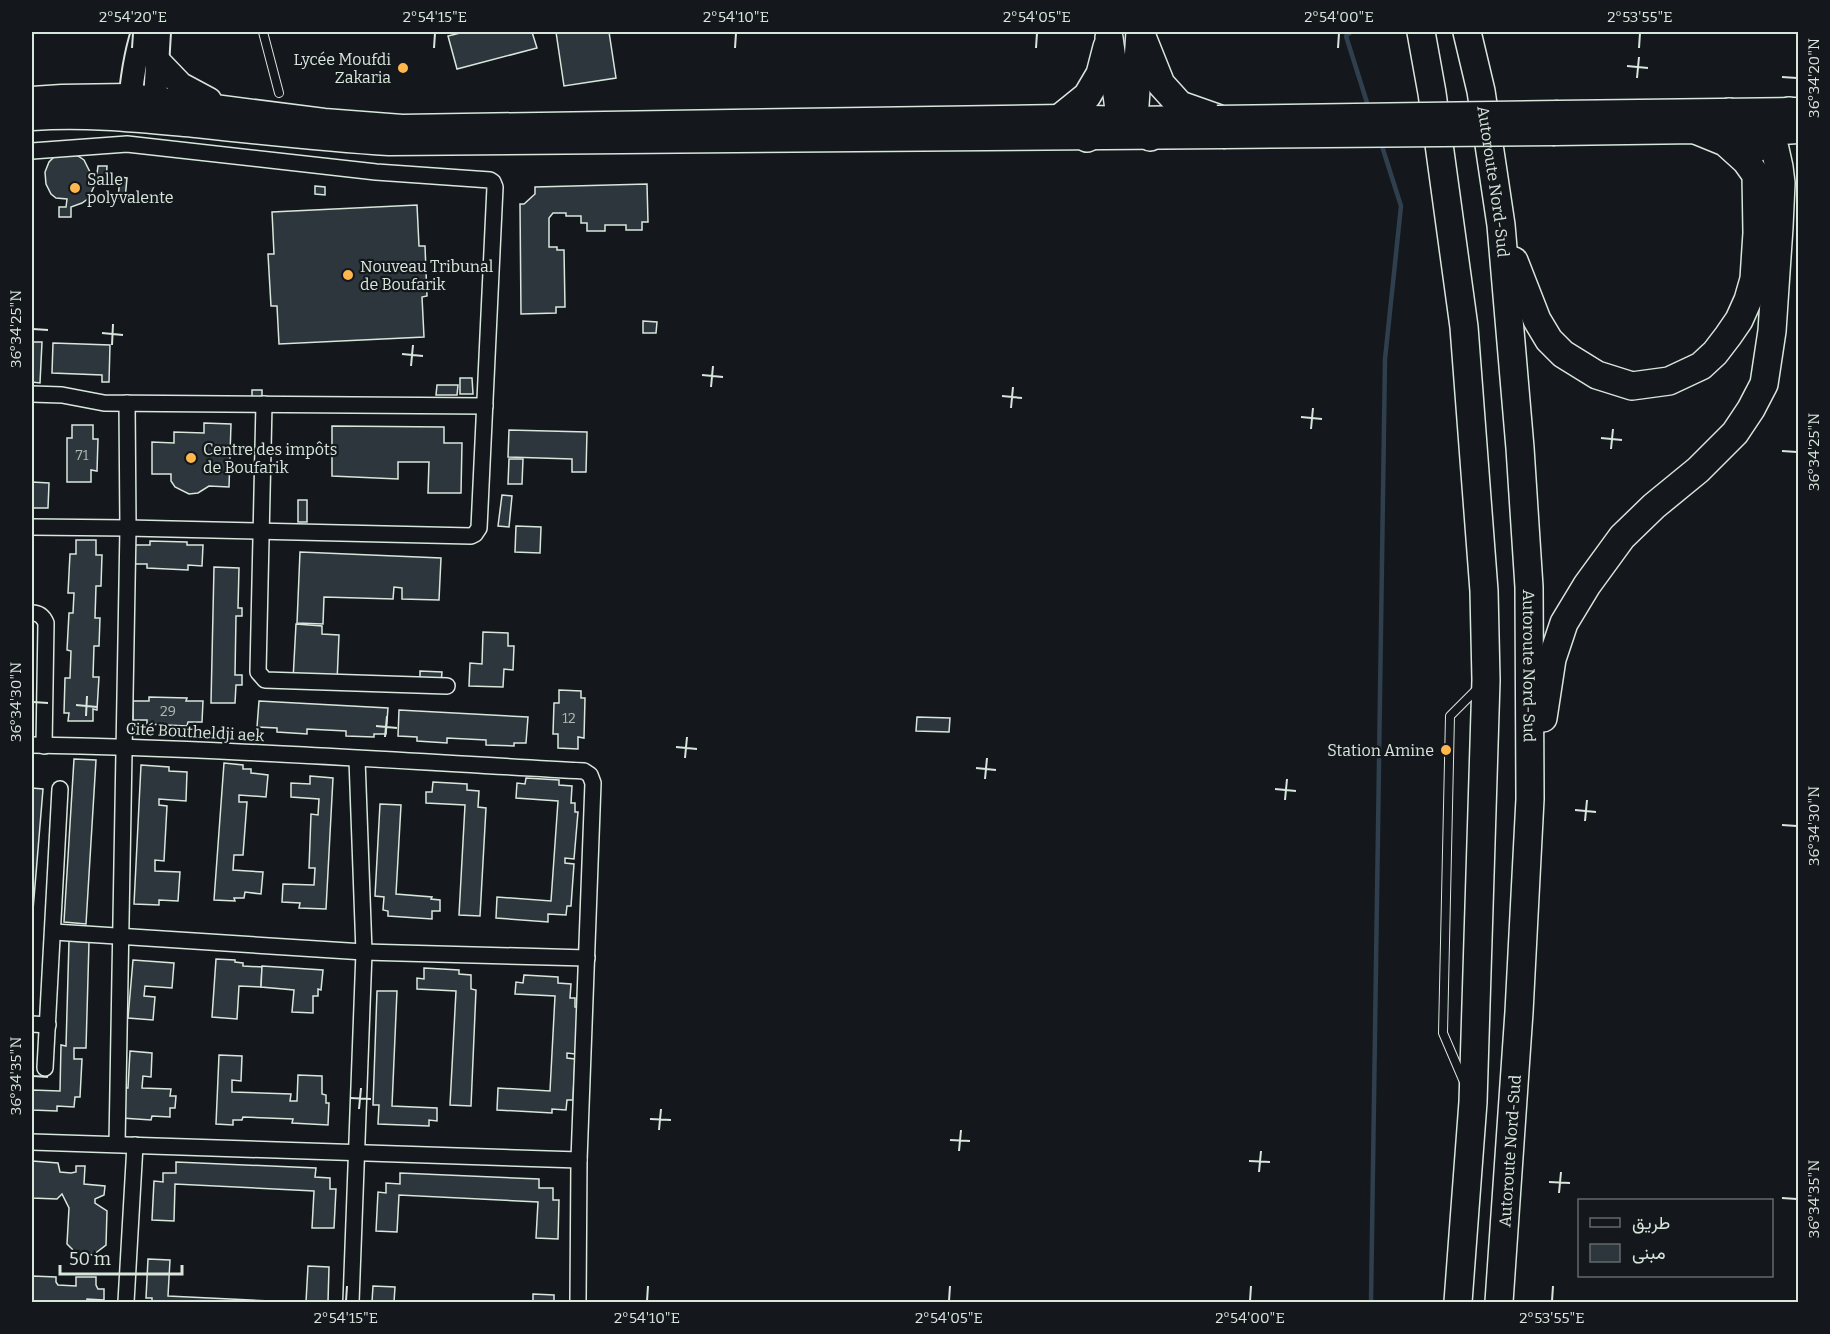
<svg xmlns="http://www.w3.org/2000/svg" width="1830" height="1334" viewBox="0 0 1830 1334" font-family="Bitter,Vazirmatn,serif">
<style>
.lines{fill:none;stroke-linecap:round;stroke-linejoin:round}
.stream{stroke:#2f3f4d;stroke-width:4.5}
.building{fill:#2c363c;stroke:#d8e6dc;stroke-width:1.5}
.service-casing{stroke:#d8e6dc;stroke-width:10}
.minor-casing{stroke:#d8e6dc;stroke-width:18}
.primary-casing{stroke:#d8e6dc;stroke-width:26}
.trunk-casing{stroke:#d8e6dc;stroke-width:27}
.motorway-casing{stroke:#d8e6dc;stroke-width:30}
.service{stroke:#14181c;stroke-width:8}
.minor{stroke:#14181c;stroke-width:15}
.primary{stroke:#14181c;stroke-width:22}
.trunk{stroke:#14181c;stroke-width:24}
.motorway{stroke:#14181c;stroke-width:27}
.trunk-bridge-casing{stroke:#d8e6dc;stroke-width:27;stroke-linecap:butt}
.trunk-bridge{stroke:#14181c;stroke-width:24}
.ticks{fill:none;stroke:#d8e6dc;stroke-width:2}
.poi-dot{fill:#ffb74d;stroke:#14181c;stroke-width:2}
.labels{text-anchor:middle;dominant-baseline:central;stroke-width:4.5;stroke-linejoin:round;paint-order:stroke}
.number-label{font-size:14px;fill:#adbab4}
.poi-label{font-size:16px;fill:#d8e6dc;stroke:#14181c;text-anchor:start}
.street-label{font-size:16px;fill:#d8e6dc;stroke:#14181c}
.neatline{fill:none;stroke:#d8e6dc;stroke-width:2}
.ticks-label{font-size:15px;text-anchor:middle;fill:#d8e6dc}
</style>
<rect width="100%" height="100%" fill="#14181c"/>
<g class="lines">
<!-- stream -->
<g class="stream">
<polyline points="1351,32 1346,36 1369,109"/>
<polyline points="1371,1302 1385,359 1401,206 1381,143"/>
</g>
</g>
<!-- building -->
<g class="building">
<polygon points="464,32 532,32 537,48 457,69 448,36"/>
<polygon points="556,32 609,32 616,78 564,86"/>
<polygon points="69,153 78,156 84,160 91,174 97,174 98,166 107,166 106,184 95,184 89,198 82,203 71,207 71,217 59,217 59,207 66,207 67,199 56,198 51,194 46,184 45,172 49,162 54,157 61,154"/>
<polygon points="120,177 127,178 125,199 118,198"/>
<polygon points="647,184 648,222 642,222 642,230 626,230 626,225 605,225 605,231 587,231 587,223 581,223 581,216 566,216 566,213 553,213 549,218 549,247 557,247 557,250 564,250 565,307 556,307 556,313 521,314 520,204 524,204 535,194 535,187"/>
<polygon points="315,186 325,187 325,195 315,194"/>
<polygon points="417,205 419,246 425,246 427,296 422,297 424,337 279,344 277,306 271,306 268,254 274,254 272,212"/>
<polygon points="643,321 657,322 656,333 643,333"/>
<polygon points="32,342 42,342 40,383 32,382"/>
<polygon points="53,343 110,345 109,382 102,382 102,375 52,373"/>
<polygon points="460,378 472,378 473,394 460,394"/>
<polygon points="437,385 458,385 457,395 436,395"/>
<rect x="252" y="390" width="10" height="7"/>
<polygon points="204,423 231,424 229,487 209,486 198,493 189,494 175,487 171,481 171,474 152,474 152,442 174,443 174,432 204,433"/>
<polygon points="72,425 93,425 93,439 98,439 97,471 91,470 91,482 67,482 67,438 72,438"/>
<polygon points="332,426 444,427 444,443 462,443 461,493 428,493 429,462 398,462 398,479 332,476"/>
<polygon points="509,430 587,432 586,472 572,472 572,459 508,457"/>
<polygon points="509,459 523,459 522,484 508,484"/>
<polygon points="32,482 49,483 48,508 32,508"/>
<polygon points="502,495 512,496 509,527 498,526"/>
<rect x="298" y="500" width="9" height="22"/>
<polygon points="516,526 541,527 540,553 515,552"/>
<polygon points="76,540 96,540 96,555 102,555 101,586 96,586 95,618 100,618 99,646 94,646 93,677 99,677 97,710 93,709 93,721 68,721 69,713 64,713 65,678 70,678 71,651 67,650 69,613 73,613 74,593 68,593 70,554 76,554"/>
<polygon points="150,541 187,542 187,545 203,545 202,566 188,565 188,570 147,568 147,564 133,564 134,545 150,545"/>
<polygon points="300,552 441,558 439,600 402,599 402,588 394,587 393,599 324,597 323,624 297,623"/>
<polygon points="214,567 239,568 238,608 242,608 242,616 236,616 235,675 242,675 242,685 236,685 235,703 211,703"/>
<polygon points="296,624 322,626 322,634 339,635 337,682 293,680"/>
<polygon points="483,632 508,633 508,646 514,646 513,670 504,669 503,687 469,686 470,663 482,664"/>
<polygon points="420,671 442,672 441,683 420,683"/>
<polygon points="559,690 581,691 581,698 585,698 584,738 578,737 578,749 558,748 558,734 553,734 554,703 559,703"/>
<polygon points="149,697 187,698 186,701 203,701 202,722 188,722 187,726 147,724 147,720 133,720 133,701 149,701"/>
<polygon points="259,701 388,708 386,734 374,734 374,737 346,736 346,731 307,729 307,734 277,732 277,728 257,727"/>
<polygon points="399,710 528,717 526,743 514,743 514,746 486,745 486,740 447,738 447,743 417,741 417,737 398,736"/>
<polygon points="917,717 950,718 949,732 916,731"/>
<polygon points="74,759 96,760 86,924 64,922"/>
<polygon points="224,763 243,765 243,769 251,769 251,773 268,775 266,797 239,795 239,802 247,802 243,855 234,855 233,870 263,872 261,894 245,892 244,898 234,898 235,901 214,900"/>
<polygon points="141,765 169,767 169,771 187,772 186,801 159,799 159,805 167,806 164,861 155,860 155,871 180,872 178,901 159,900 159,905 134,904"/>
<polygon points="310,776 333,778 326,909 299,908 300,903 282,902 283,884 314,885 315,868 309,868 311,814 318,815 319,799 291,797 291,783 310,784"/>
<polygon points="526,778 559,780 559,785 572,786 571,803 575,803 575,812 578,812 574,859 565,858 565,863 574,864 571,906 567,906 566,915 548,914 548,922 496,918 497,897 551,901 558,801 516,798 517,783 525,784"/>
<polygon points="433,782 467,784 467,790 479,791 478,807 486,808 480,916 459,915 465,805 426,803 426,792 432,792"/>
<polygon points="32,788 43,789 32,922"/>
<polygon points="380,804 401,805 396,894 432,897 431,899 440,900 440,911 432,911 432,919 388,916 388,911 383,910 384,897 375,896"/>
<polygon points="69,941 89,942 86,1048 74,1048 74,1059 82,1059 80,1097 75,1097 74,1107 57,1106 57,1111 32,1110 32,1090 60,1091 61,1045 66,1046"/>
<polygon points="216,959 235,960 235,962 243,963 243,966 262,967 261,987 239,986 237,1019 212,1017"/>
<polygon points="133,960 174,963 172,988 145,986 144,996 155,997 153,1020 128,1018"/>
<polygon points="262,966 323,970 321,990 318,989 318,996 313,996 313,1013 292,1012 294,990 261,987"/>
<polygon points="424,968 459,970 459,974 471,975 471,989 476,990 471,1106 450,1105 456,991 417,989 417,978 424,979"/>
<polygon points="524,975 558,977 558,983 571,984 570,998 575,998 575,1007 578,1007 575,1054 567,1053 567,1058 575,1059 573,1100 567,1100 566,1110 552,1109 552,1113 497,1110 498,1088 550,1091 555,996 515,994 516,982 523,983"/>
<polygon points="377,991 397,991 392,1106 437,1108 437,1121 429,1120 429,1126 378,1124 379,1105 373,1105"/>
<polygon points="130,1051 152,1053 151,1077 143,1076 142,1088 171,1089 170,1096 176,1096 175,1108 170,1108 170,1117 152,1116 151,1120 122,1118 124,1088 128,1088"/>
<polygon points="219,1055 242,1056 241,1081 232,1080 232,1092 291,1094 290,1101 297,1101 298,1075 322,1076 322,1094 326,1095 326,1103 329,1103 328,1125 292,1123 293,1119 243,1117 242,1120 233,1120 233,1125 216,1124"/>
<polygon points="32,1161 58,1163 60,1172 71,1173 76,1172 76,1166 85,1166 84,1184 105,1186 104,1195 95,1199 95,1203 107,1211 106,1245 93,1255 76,1253 67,1244 69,1208 62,1194 57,1199 32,1198"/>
<polygon points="176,1162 316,1168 315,1177 330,1178 330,1189 336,1189 334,1228 312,1228 314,1191 175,1184 174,1221 152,1220 154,1181 163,1182 163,1173 176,1173"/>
<polygon points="400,1173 539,1179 539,1188 553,1188 553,1200 559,1200 558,1239 536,1238 538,1202 399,1195 397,1232 376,1231 378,1192 386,1193 386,1183 400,1184"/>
<polygon points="148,1259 170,1260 168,1296 291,1302 152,1302 152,1298 146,1298"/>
<polygon points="308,1266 329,1267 328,1302 306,1302"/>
<polygon points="32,1276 56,1277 56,1282 58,1285 76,1286 76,1277 96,1277 96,1285 98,1289 104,1289 104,1300 87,1299 87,1302 32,1302"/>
<polygon points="373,1286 395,1287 394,1302 372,1302"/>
<polygon points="533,1294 554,1295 554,1302 533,1302"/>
</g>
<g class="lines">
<!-- service casing -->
<g class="service-casing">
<g id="service">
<polyline points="263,32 279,93"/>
<polyline points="1464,1082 1443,1033 1450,716 1479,687"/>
</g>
</g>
<!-- minor casing -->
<g class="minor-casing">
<g id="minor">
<polyline points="32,151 127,144 376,172 490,180 493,182 495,187 479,528 475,534 471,536 128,528 32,527"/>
<polyline points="32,394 62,395 104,403 485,406"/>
<polyline points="264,404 258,672 265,680 447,686"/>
<path d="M 32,613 C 39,613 43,616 46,623 L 44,746"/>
<path d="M 32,745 C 216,748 400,761 584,771 L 590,775 L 593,783 L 579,1160 L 578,1302"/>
<polyline points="54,932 364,952 587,958"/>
<polyline points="32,1024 48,1025"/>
<polyline points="45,1068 60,789"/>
<polyline points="32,1142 579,1160"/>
<polyline points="117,1144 128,528 127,403"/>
<polyline points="126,1302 135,1145"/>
<polyline points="351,1302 364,952 357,759"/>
</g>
</g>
<!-- primary casing -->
<g class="primary-casing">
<g id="primary">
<path d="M 129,115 C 131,87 134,59 143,32"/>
<polyline points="154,117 159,32"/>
</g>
</g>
<!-- trunk casing -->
<g class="trunk-casing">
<g id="trunk">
<polyline points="157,60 181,85 209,100"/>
<polyline points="32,99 62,97 130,96 324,121 402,127 1061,117 1126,119 1209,118"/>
<polyline points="1558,113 1798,110"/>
<path d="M 32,118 C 87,114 141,120 196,125 C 260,132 324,139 389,143 L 1223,136"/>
<polyline points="1555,133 1698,131 1765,133 1798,131"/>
</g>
</g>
<!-- motorway casing -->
<g class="motorway-casing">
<g id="motorway">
<polyline points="1421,32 1432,93 1464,327 1484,591 1486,680 1473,1102 1458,1302"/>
<path id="s1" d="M 1467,32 L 1481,91 L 1501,225 L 1520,448 L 1529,587 L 1530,799 L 1519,1012 L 1499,1302"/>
<polyline points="1109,38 1119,109 1126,119 1150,137"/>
<polyline points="1143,39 1161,84 1180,105 1217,118"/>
<polyline points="1061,117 1087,96 1100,74 1107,47"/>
<polyline points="1087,138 1126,119 1135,105 1140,32"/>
<polyline points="1757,148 1765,133 1789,111"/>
<polyline points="1514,261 1537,320 1549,340 1563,354 1597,375 1632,386 1669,381 1701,366 1715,353 1728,336 1739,320 1748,300 1754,279 1757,233 1756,175 1746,161 1725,142 1698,131"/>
<polyline points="1543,718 1552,659 1564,623 1587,585 1622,537 1654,506 1698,470 1735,433 1751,409 1764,384 1772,331 1779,227 1781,183 1779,167 1775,149 1765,133 1729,112"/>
</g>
</g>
<!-- service -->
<use href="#service" class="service"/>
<!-- minor -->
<use href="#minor" class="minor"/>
<!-- primary -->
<use href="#primary" class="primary"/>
<!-- trunk -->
<use href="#trunk" class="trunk"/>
<!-- motorway -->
<use href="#motorway" class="motorway"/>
<!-- trunk-bridge casing -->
<g class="trunk-bridge-casing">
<g id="trunk-bridge">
<polyline points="1217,118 1558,113"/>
<polyline points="1223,136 1555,133"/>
</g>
</g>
<!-- trunk-bridge -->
<use href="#trunk-bridge" class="trunk-bridge"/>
</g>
<!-- ticks -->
<path class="ticks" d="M 132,48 L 133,33M 434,48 L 435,33M 735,48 L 736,33M 1036,48 L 1037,33M 1338,48 L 1339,33M 1639,48 L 1640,33M 1627,66 L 1648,68M 1782,77 L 1797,78M 1637,78 L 1639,57M 33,329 L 48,330M 102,333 L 123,335M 112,345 L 113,324M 402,354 L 423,356M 411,366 L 413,345M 702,375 L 723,377M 711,387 L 713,366M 1002,396 L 1022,398M 1011,408 L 1013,387M 1301,417 L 1322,419M 1311,429 L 1313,408M 1601,438 L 1622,440M 1611,449 L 1613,429M 1782,451 L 1797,452M 33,702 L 48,703M 76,705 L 97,707M 86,716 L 87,696M 376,726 L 397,728M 385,737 L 387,716M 676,747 L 697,749M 685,758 L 687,737M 976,768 L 996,770M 985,779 L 987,758M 1275,789 L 1296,791M 1285,800 L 1287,779M 1575,810 L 1596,812M 1585,821 L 1587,800M 1782,825 L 1797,826M 33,1076 L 48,1077M 350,1098 L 371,1099M 359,1109 L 361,1088M 650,1119 L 671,1120M 659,1130 L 661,1109M 950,1140 L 970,1141M 959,1151 L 961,1130M 1249,1161 L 1270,1162M 1259,1172 L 1261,1151M 1549,1182 L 1570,1183M 1559,1193 L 1561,1172M 1782,1198 L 1797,1199M 346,1301 L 347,1286M 647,1301 L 648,1286M 949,1301 L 950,1286M 1250,1301 L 1251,1286M 1552,1301 L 1553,1286"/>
<!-- markers -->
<g class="poi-dot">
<circle cx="403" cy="68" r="6"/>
<circle cx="75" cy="188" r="6"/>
<circle cx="348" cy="275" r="6"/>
<circle cx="191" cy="458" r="6"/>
<circle cx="1446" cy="750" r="6"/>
</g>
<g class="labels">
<!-- number labels -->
<g class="number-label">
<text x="82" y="455">71</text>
<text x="168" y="711">29</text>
<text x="569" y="718">12</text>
</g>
<!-- poi labels -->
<g class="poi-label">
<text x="391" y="59" text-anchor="end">Lycée Moufdi<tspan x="391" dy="18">Zakaria</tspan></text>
<text x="87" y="179">Salle<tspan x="87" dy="18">polyvalente</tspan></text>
<text x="360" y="266">Nouveau Tribunal<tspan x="360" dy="18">de Boufarik</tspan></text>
<text x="203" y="449">Centre des impôts<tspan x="203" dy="18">de Boufarik</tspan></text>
<text x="1434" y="750" text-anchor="end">Station Amine</text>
</g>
<!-- street labels -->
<g class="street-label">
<text stroke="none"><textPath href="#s1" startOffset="152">Autoroute Nord-Sud</textPath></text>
<text stroke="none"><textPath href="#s1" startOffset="638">Autoroute Nord-Sud</textPath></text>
<text transform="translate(195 732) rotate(3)">Cité Boutheldji aek</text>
<text transform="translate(1510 1151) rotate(-86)">Autoroute Nord-Sud</text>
</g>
</g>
<!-- border -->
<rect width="1830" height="1334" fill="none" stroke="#14181c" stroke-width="66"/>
<!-- legend -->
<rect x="1578" y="1199" width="195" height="78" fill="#14181c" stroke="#626a69" stroke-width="1.5"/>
<rect x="1590" y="1218" width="30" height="9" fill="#14181c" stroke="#626a69" stroke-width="1.5"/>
<text x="1632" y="1229" font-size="18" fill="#d8e6dc">طريق</text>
<rect x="1590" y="1244" width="30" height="18" fill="#2c363c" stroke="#626a69" stroke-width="1.5"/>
<text x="1632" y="1259" font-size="18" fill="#d8e6dc">مبنى</text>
<!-- scale -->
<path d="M60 1265v9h122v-9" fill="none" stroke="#d8e6dc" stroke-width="3"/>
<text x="69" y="1265" font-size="18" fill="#d8e6dc" stroke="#14181c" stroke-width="4.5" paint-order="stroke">50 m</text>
<rect x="33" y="33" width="1764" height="1268" class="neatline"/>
<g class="ticks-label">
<text x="133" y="22">2°54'20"E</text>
<text x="435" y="22">2°54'15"E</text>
<text x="736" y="22">2°54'10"E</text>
<text x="1037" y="22">2°54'05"E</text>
<text x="1339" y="22">2°54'00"E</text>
<text x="1640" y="22">2°53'55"E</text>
<text transform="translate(1814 78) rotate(-90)" y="5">36°34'20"N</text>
<text transform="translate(16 329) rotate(-90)" y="5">36°34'25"N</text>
<text transform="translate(1814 452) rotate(-90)" y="5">36°34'25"N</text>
<text transform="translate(16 702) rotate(-90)" y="5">36°34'30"N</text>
<text transform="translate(1814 826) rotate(-90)" y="5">36°34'30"N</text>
<text transform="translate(16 1076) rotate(-90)" y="5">36°34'35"N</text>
<text transform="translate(1814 1199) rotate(-90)" y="5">36°34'35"N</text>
<text x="346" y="1323">2°54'15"E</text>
<text x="647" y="1323">2°54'10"E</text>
<text x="949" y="1323">2°54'05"E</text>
<text x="1250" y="1323">2°54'00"E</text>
<text x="1552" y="1323">2°53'55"E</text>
</g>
</svg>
